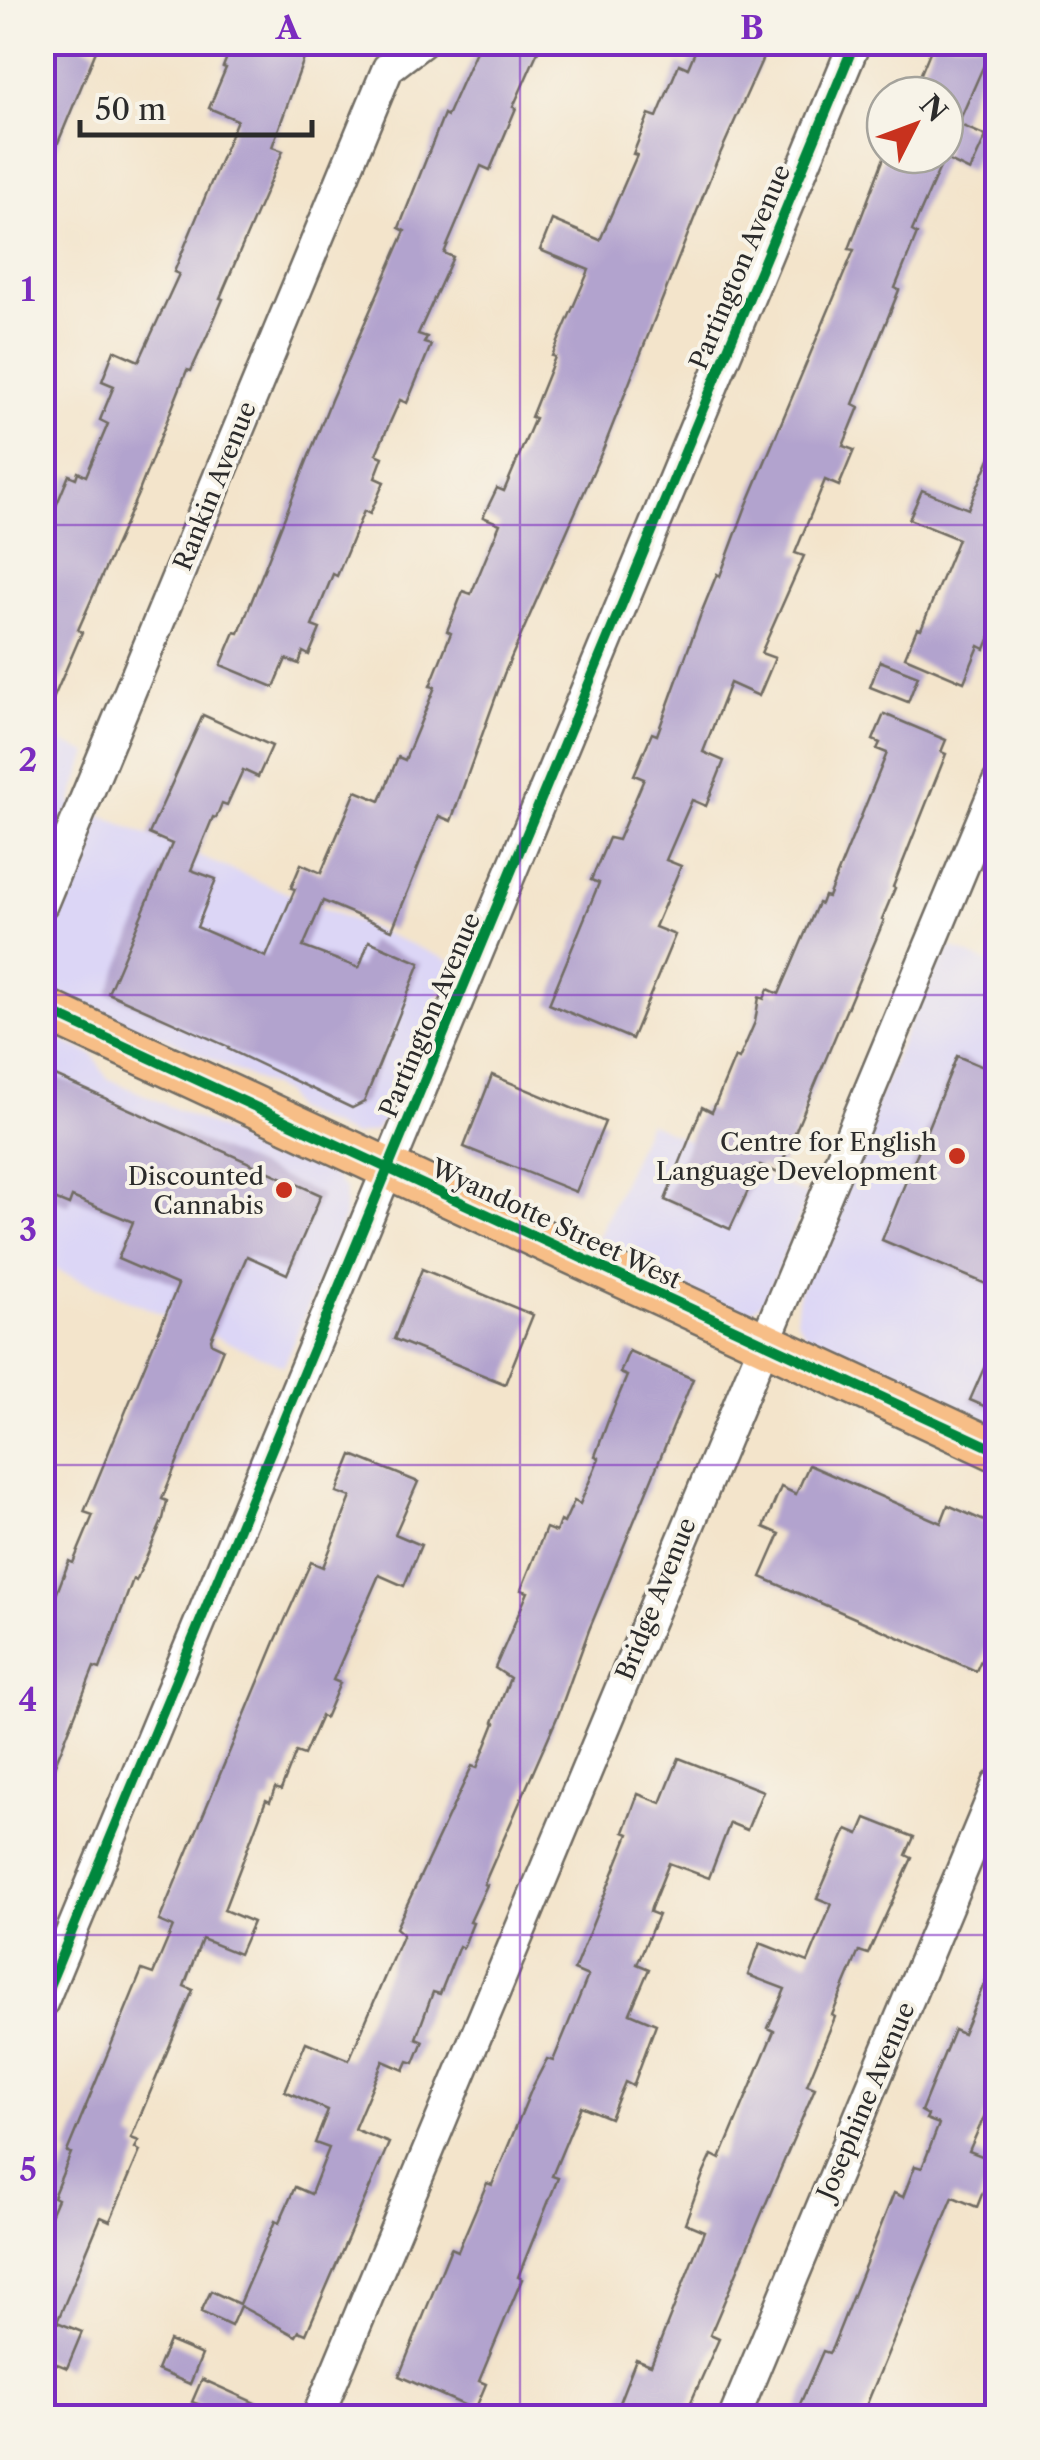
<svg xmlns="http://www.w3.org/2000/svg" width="1040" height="2460" viewBox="0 0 1040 2460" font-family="'Libre Caslon Text',serif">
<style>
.built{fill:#dcd6f6}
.building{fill:#b2a3ce}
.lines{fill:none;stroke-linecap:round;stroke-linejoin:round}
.minor-casing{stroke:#716c63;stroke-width:35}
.major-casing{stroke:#716c63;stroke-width:45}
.minor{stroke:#fff;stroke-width:30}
.major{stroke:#f7be87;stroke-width:40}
.cycleway-casing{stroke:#f7f3e8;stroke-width:16}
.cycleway{stroke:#00873e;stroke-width:10}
.grid{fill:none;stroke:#7b2cbf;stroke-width:2.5;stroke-opacity:0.55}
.poi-dot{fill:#c8321e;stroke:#f7f3e8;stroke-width:4}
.labels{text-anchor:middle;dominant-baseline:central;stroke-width:8;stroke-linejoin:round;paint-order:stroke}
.street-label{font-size:25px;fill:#2b2b2b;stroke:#f7f3e8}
.poi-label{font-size:25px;fill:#2b2b2b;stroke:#f7f3e8;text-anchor:end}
.neatline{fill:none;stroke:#7b2cbf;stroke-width:4}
.grid-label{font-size:32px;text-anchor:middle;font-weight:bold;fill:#7b2cbf}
</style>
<rect width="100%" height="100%" fill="#f7f3e8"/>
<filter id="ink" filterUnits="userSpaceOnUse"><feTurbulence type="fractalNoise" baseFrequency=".01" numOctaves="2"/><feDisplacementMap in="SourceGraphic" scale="20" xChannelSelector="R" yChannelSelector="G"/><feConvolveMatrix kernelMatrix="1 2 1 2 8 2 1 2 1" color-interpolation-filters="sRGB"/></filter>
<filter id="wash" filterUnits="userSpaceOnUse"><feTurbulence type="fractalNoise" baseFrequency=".0048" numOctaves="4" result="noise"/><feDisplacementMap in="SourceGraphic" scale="40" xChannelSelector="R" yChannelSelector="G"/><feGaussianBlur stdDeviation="2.25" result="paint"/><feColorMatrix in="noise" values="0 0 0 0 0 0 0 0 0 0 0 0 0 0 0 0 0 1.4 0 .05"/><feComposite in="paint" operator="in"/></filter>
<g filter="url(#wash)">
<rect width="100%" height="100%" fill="#f3e4cb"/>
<!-- built -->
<g class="built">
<polygon points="43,734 88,753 71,803 453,962 385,1119 374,1131 353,1136 293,1109 284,1093 143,1027 118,1028 43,990"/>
<polygon points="942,943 997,967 997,1426 882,1372 864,1377 820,1356 796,1319 799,1292"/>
<polygon points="42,1031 93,1055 107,1078 241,1139 277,1143 324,1162 345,1190 344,1218 284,1366 43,1264"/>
<polygon points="648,1122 808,1196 766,1298 750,1312 728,1313 667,1286 655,1268 597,1241"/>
</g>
<g id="blocks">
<!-- building -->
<g class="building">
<polygon points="42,42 77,42 96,51 43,179"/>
<polygon points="233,42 310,42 272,147 283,151 220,298 223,299 207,336 191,371 187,370 138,494 78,630 82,632 42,725 42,540 69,475 76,478 78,472 86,476 108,424 100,420 114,386 102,381 114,350 139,361 179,274 174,272 237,120 209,108 226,68 223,67"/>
<polygon points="480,42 542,42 513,107 516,108 490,170 481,166 444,253 453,257 418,334 427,337 424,343 431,345 407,403 400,400 376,454 383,457 375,478 384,482 370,514 364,511 337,576 333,574 312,626 320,629 309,655 303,652 299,664 286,659 274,687 221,665 235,632 239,633 331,400 405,231 399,228 444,114 447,116"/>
<polygon points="699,42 770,42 716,163 604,447 504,674 451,821 439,816 392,930 323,901 303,947 359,968 369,941 420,963 364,1102 352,1108 228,1049 229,1047 108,993 172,844 149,834 203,715 272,746 258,777 243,770 227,805 222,803 216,818 213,817 191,870 216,879 197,927 266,957 295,889 291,888 301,864 321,873 356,791 380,801 398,757 405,760 435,687 430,686 451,633 447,631 463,591 471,594 500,524 483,517 497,488 504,491 535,418 531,417 555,357 552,356 589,270 540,250 552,220 600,240 637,155 633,154 649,114 657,117 679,64 688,68"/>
<polygon points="934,42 994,42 958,124 986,136 970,171 945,159 945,156 912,231 917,234 895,288 899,290 853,404 859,407 843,446 854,450 839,486 825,480 795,553 804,556 761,653 775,658 759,696 730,683 703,752 724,761 706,806 692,800 666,860 681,866 655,927 675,935 632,1039 549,1004 599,883 591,880 609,838 618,840 644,779 634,775 652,733 657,735 702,611 717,574 720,576 745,509 854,250 849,249 885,155 945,155 945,95 931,95 915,88"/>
<polygon points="998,440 998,617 985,649 979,646 964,682 905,657 917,628 921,629 958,539 909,519 922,490 968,509"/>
<polygon points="880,661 918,676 908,702 870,687"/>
<polygon points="884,714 946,740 941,752 946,754 893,887 895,888 882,919 884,920 778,1173 760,1165 730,1229 665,1200 702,1107 712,1112 735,1057 739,1059 755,1022 759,997 764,999 768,989 779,994 818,903 821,904 824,896 828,897 887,753 877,749 880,743 873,740"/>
<polygon points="957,1056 998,1073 998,1289 882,1240"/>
<polygon points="42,1070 321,1195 287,1274 247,1256 211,1339 212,1344 223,1349 162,1499 167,1501 163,1519 136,1581 133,1579 100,1669 94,1667 43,1795 42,1632 69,1561 73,1563 93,1515 84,1512 178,1285 118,1259 133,1222 72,1197 69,1205 42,1194"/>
<polygon points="492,1075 605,1122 576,1192 464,1147"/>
<polygon points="422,1269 533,1315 505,1384 394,1339"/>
<polygon points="998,1336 998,1412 970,1400"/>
<polygon points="629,1351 693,1379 589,1630 559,1713 484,1884 487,1885 470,1922 473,1923 463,1948 459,1946 440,1994 433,1992 416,2038 423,2041 414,2063 408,2061 404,2070 383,2061 354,2129 389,2143 306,2334 299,2331 296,2336 240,2306 231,2326 201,2312 211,2291 239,2304 275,2221 279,2223 295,2187 311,2194 329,2148 315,2143 328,2110 285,2091 306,2042 349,2060 403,1934 396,1928 472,1766 477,1768 495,1723 493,1722 510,1678 495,1668 528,1592 521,1590 546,1528 556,1532 560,1521 564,1523 574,1501 580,1504 599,1458 595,1456 608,1421 627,1376 620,1373"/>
<polygon points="352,1455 418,1482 395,1534 421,1545 404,1586 379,1575 333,1680 340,1683 325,1718 321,1716 304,1755 296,1752 281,1790 275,1788 270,1802 266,1800 224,1910 253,1922 239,1954 202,1939 184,1986 193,1990 131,2138 139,2141 135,2148 140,2151 110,2221 101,2217 57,2322 82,2332 67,2368 42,2358 42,2234 57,2199 53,2197 71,2153 67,2152 142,1970 153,1974 173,1927 159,1921 275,1642 311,1562 323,1567 351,1497 337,1492"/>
<polygon points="809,1465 941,1523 948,1505 998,1527 998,1622 976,1671 761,1577 780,1534 764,1527 781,1487 796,1494"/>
<polygon points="679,1758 763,1791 747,1830 730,1823 709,1878 669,1863 651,1908 650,1912 658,1915 637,1964 649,1969 630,2013 656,2024 633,2086 625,2082 610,2118 581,2106 552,2176 558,2178 518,2277 522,2279 479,2381 486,2384 475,2410 399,2376 451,2248 458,2251 487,2183 492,2185 532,2088 547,2059 553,2061 588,1976 574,1970 629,1834 624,1832 638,1794 661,1803"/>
<polygon points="866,1818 914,1837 906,1855 912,1858 868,1954 859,1951 832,2015 835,2017 807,2085 815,2088 710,2335 719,2339 684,2418 613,2418 636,2359 651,2365 704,2231 685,2223 702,2177 712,2155 720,2159 774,2031 768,2028 785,1989 748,1975 760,1943 808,1962 832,1904 817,1898 847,1829 859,1834"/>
<polygon points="997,1953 998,2085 969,2151 995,2161 977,2207 953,2197 861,2418 794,2418 823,2351 829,2353 832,2348 894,2193 903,2197 915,2166 922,2168 939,2124 926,2119 928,2115 921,2111 954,2030 963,2034"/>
<polygon points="169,2341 202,2355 190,2384 157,2370"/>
<polygon points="202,2379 288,2418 218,2418 199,2409 201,2405 192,2402"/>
</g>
</g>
</g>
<g filter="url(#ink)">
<use href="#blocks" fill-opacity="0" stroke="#716c63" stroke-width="2.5"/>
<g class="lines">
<!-- minor casing -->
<g class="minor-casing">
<g id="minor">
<polyline points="42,904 388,68 422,42"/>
<polyline points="42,2003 855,42"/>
<polyline points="317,2418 998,782"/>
<polyline points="734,2418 998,1784"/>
</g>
</g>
<!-- major casing -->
<g class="major-casing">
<polyline id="major" points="42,1008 998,1451"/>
</g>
<!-- minor -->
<use href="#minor" class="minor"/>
<!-- major -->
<use href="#major" class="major"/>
<!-- cycleway casing -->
<g class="cycleway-casing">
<g id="cycleway">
<polyline points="42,1008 998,1451"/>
<polyline points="42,2003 855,42"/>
</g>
</g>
<!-- cycleway -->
<use href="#cycleway" class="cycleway"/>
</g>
</g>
<!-- grid -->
<path class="grid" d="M 520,42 L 520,2418M 42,525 L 998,525M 42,995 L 998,995M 42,1465 L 998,1465M 42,1935 L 998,1935"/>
<!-- markers -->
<g class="poi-dot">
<circle cx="957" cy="1156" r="10"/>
<circle cx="284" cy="1190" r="10"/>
</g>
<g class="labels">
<!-- street labels -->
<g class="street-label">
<text transform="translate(740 267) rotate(-67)">Partington Avenue</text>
<text transform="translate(215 486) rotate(-68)">Rankin Avenue</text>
<text transform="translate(430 1015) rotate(-67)">Partington Avenue</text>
<text transform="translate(556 1224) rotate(25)">Wyandotte Street West</text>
<text transform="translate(656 1599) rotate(-68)">Bridge Avenue</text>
<text transform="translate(866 2101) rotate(-67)">Josephine Avenue</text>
</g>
<!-- poi labels -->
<g class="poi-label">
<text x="937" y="1142">Centre for English<tspan x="937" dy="29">Language Development</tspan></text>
<text x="264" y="1176">Discounted<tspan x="264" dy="29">Cannabis</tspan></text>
</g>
</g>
<!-- margin -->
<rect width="1040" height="2460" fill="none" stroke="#f7f3e8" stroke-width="110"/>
<!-- north arrow -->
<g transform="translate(915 125) rotate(48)"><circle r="48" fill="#f7f3e8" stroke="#a5a39c" stroke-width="2.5"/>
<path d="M0-8L18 38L0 25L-18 38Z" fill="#c8321e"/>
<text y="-15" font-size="28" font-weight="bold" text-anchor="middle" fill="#2b2b2b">N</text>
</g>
<!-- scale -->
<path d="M80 120v15h232v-15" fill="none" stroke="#2b2b2b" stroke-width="5"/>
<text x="95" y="120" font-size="30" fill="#2b2b2b" stroke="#f7f3e8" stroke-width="8" paint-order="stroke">50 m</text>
<rect x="55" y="55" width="930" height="2350" class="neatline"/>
<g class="grid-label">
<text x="288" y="39">A</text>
<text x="752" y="39">B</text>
<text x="28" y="301">1</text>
<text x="28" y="771">2</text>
<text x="28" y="1241">3</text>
<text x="28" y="1711">4</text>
<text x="28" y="2181">5</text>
</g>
</svg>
